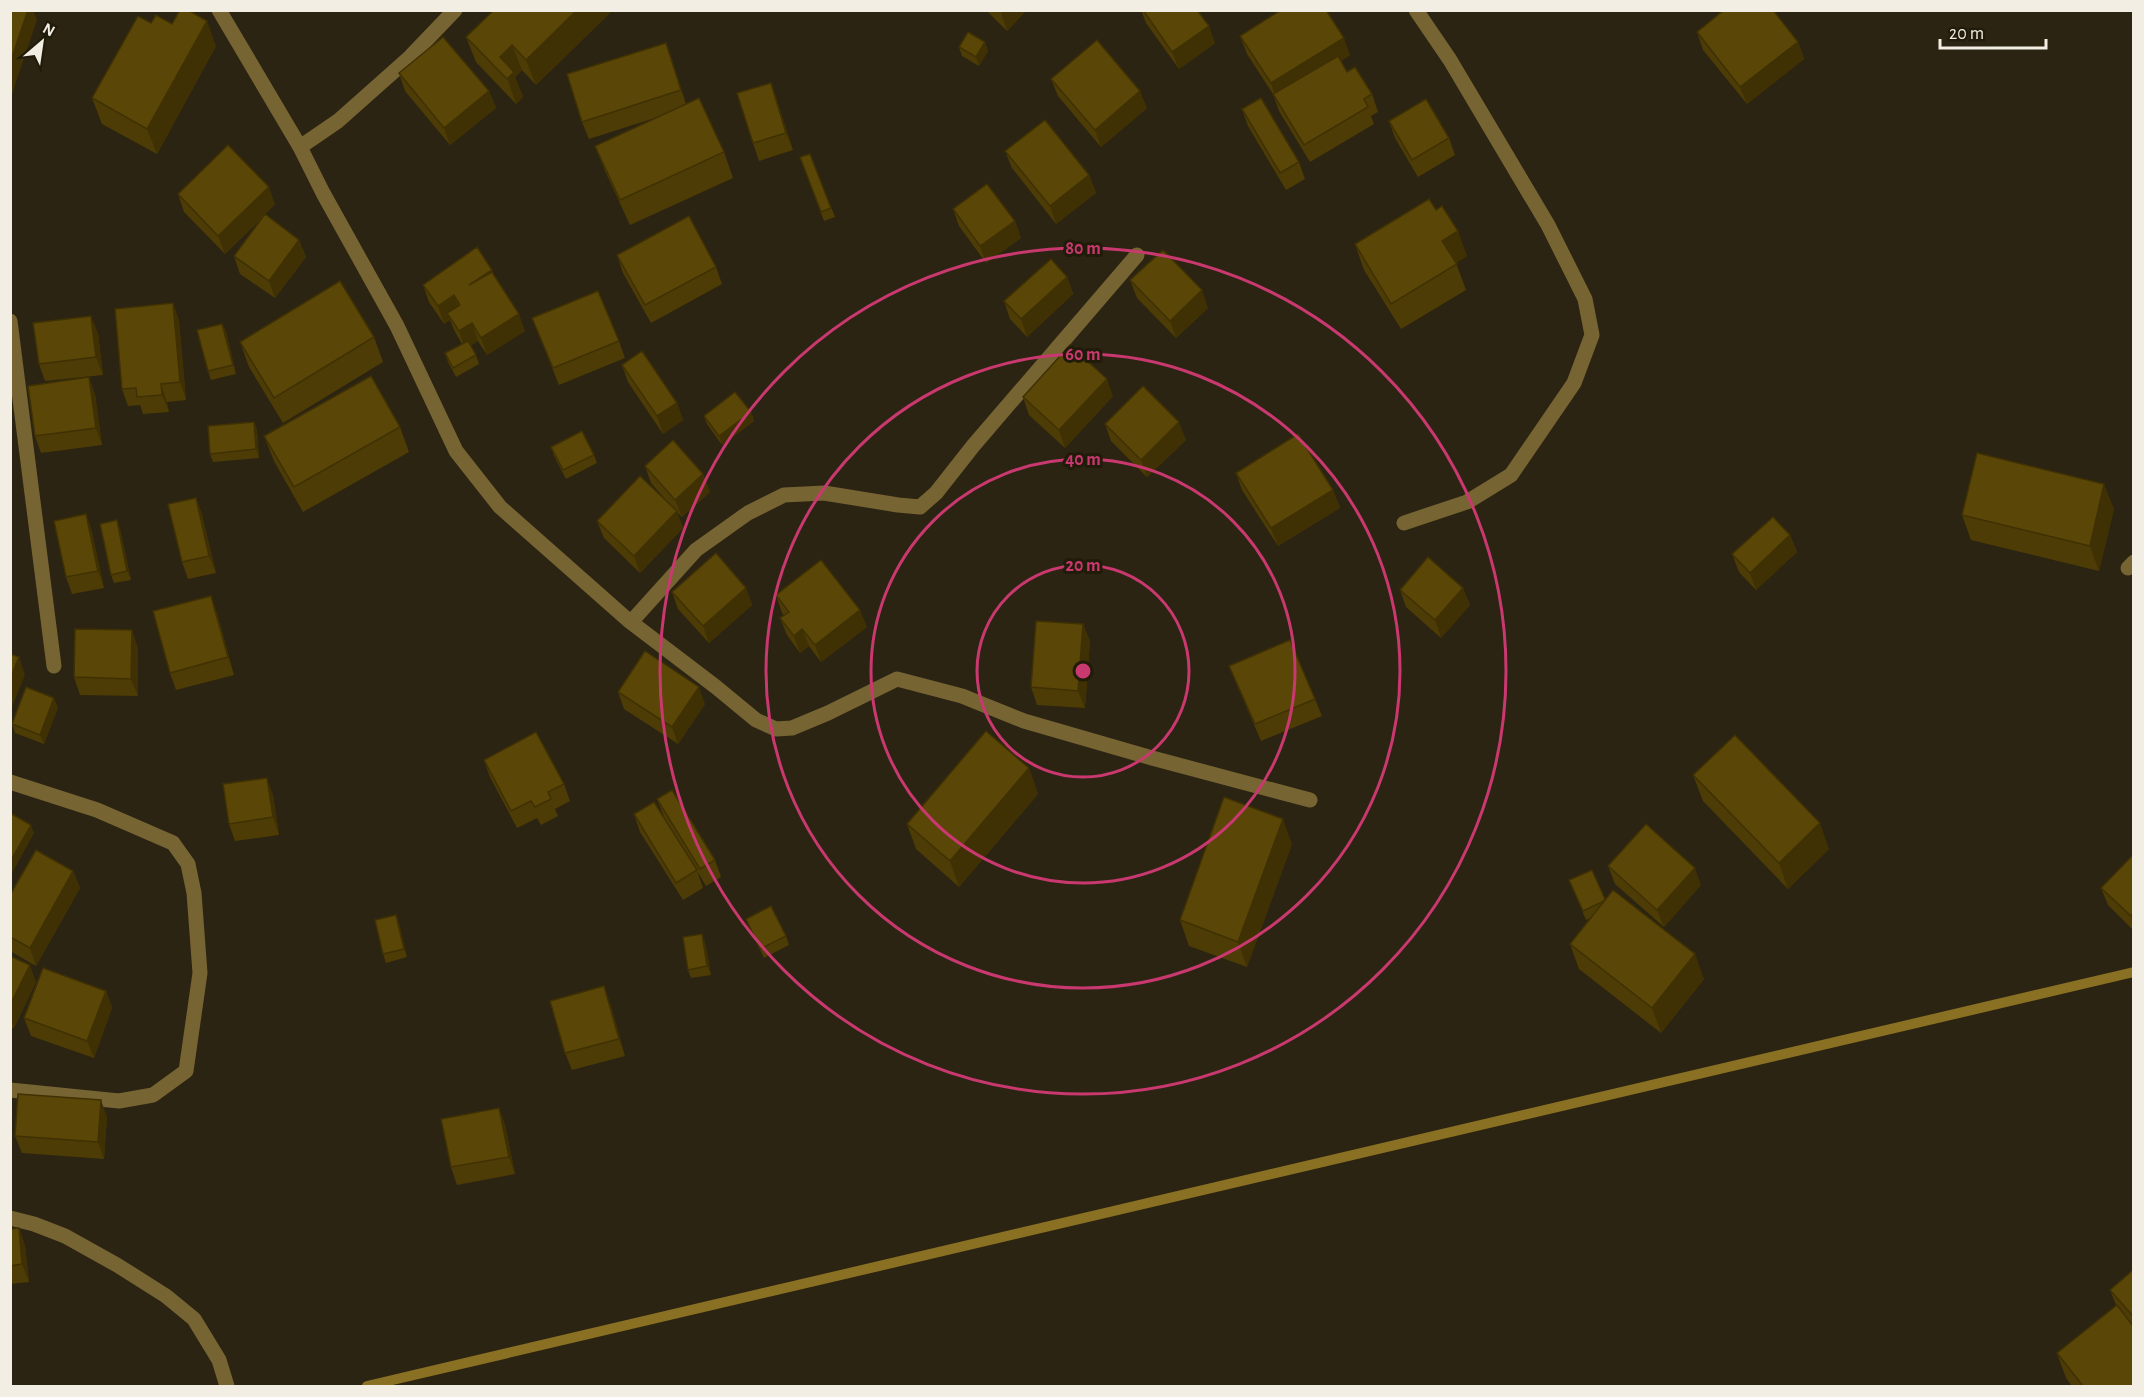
<svg xmlns="http://www.w3.org/2000/svg" width="2144" height="1397" viewBox="0 0 2144 1397" font-family="'Alegreya Sans',sans-serif">
<style>
.lines{fill:none;stroke-linecap:round;stroke-linejoin:round}
.stream{stroke:#8a7022;stroke-width:10}
.minor{stroke:#776433;stroke-width:15}
.wall{fill:#4d3c05}
.shaded-wall{fill:#3f3104}
.building{fill:#5a4606;stroke:#3f3104;stroke-width:1.5}
.ring{fill:none;stroke:#c9386f;stroke-width:3}
.centre{fill:#c9386f;stroke:#211b09;stroke-width:3}
.ring-label{font-size:18px;text-anchor:middle;font-weight:bold;fill:#c9386f;stroke:#211b09;stroke-width:6;stroke-linejoin:round;paint-order:stroke}
</style>
<rect width="100%" height="100%" fill="#2b2412"/>
<g class="lines">
<!-- stream -->
<polyline class="stream" points="367,1386 2134,972"/>
<!-- minor -->
<g class="minor">
<polyline points="219,10 300,147 323,193 397,326 456,451 500,507 628,620 716,687 756,720 776,729 792,728 828,713 897,679 962,696 1024,721 1152,758 1310,800"/>
<polyline points="300,147 338,121 410,57 455,10"/>
<polyline points="10,321 54,666"/>
<polyline points="1404,523 1467,502 1511,475 1574,383 1592,335 1585,299 1548,225 1450,60 1416,10"/>
<polyline points="2128,568 2134,562"/>
<polyline points="631,622 696,550 748,513 784,495 824,493 898,505 920,507 936,493 973,446 1137,255"/>
<polyline points="10,782 97,810 173,843 188,864 194,893 200,973 186,1071 153,1095 119,1101 10,1090"/>
<polyline points="10,1218 34,1224 65,1236 117,1265 166,1296 194,1319 219,1360 227,1386"/>
</g>
</g>
<!-- wall -->
<g class="wall">
<polygon points="613,10 536,85 522,70 515,77 523,97 516,104 476,62 466,37"/>
<polygon points="986,10 1027,10 1007,31"/>
<polygon points="1141,10 1197,10 1215,43 1179,69 1146,23"/>
<polygon points="151,23 216,46 157,154 102,124 92,98"/>
<polygon points="1697,32 1798,42 1804,59 1747,104 1703,50"/>
<polygon points="1240,36 1350,55 1341,61 1347,72 1372,94 1378,112 1371,116 1374,124 1310,162 1279,111 1273,94 1247,54"/>
<polygon points="985,42 988,51 979,66 962,56 959,47"/>
<polygon points="672,60 686,104 724,152 733,178 630,225 605,171 595,146 661,116 589,139 582,122"/>
<polygon points="399,73 489,91 496,108 450,145 405,91"/>
<polygon points="1051,79 1147,108 1101,147 1058,96"/>
<polygon points="771,83 793,150 759,161 753,143"/>
<polygon points="1242,109 1299,162 1305,179 1286,190 1248,126"/>
<polygon points="1389,121 1449,138 1455,155 1418,177 1395,138"/>
<polygon points="1005,151 1089,175 1096,193 1056,224 1012,168"/>
<polygon points="810,154 835,217 824,221 800,157"/>
<polygon points="178,194 275,204 265,214 299,240 306,257 275,298 240,274 234,256 264,216 225,254 184,212"/>
<polygon points="953,209 1015,221 1021,238 986,263 959,226"/>
<polygon points="1436,210 1467,256 1456,263 1466,290 1401,329 1364,270 1355,244"/>
<polygon points="617,255 716,267 722,284 651,323 623,273"/>
<polygon points="495,276 525,331 487,355 478,341 471,345 476,355 479,364 456,377 448,362 445,353 462,344 454,330 450,320 444,324 429,302 423,285"/>
<polygon points="1067,277 1073,294 1027,337 1010,319 1004,301"/>
<polygon points="1130,280 1208,308 1176,338 1137,298"/>
<polygon points="173,303 179,321 186,400 167,402 169,412 143,414 140,405 128,406 122,389"/>
<polygon points="532,318 619,341 625,358 559,385"/>
<polygon points="222,324 226,332 236,374 211,380 208,371"/>
<polygon points="98,333 103,375 45,381 39,364"/>
<polygon points="374,337 383,362 283,423 249,367 240,342"/>
<polygon points="622,365 677,403 683,420 663,434 628,382"/>
<polygon points="95,394 102,445 41,453 35,436"/>
<polygon points="1113,396 1065,448 1029,415 1023,397"/>
<polygon points="751,412 754,421 722,445 707,424 704,416"/>
<polygon points="254,422 257,430 259,458 213,462 210,454"/>
<polygon points="1105,424 1186,440 1147,477 1111,441"/>
<polygon points="400,427 409,452 303,512 274,461 264,436"/>
<polygon points="551,447 594,455 597,463 566,479 554,456"/>
<polygon points="645,466 703,474 710,492 682,517 677,512 683,528 640,573 604,538 597,521 673,508 651,483"/>
<polygon points="1236,473 1333,490 1340,508 1278,546 1242,490"/>
<polygon points="196,498 202,515 216,573 188,579 182,562"/>
<polygon points="2114,509 2099,571 1971,540 1962,515"/>
<polygon points="86,514 92,532 104,588 72,594 66,577"/>
<polygon points="120,529 131,580 114,583 111,575"/>
<polygon points="1790,535 1797,552 1756,590 1739,572 1732,554"/>
<polygon points="746,588 752,605 709,643 678,609 672,592"/>
<polygon points="1463,588 1470,605 1441,638 1406,607 1400,590"/>
<polygon points="776,595 867,627 821,662 809,646 800,653 787,635 780,618 784,615 782,613"/>
<polygon points="217,613 234,675 176,690 170,673"/>
<polygon points="1083,624 1090,641 1085,708 1037,705 1031,687"/>
<polygon points="138,648 138,696 80,695 74,677"/>
<polygon points="1229,666 1315,699 1322,716 1261,741 1236,683"/>
<polygon points="618,692 705,704 678,744 624,709"/>
<polygon points="58,707 44,744 15,733 12,724"/>
<polygon points="484,760 564,784 570,801 555,809 558,816 541,825 537,818 517,828 490,777"/>
<polygon points="1029,768 1038,794 959,887 916,849 907,824"/>
<polygon points="1693,775 1829,849 1788,889 1703,801"/>
<polygon points="273,795 279,835 235,841 229,824"/>
<polygon points="657,799 715,860 721,877 706,886 697,871 703,888 683,900 640,832 634,814 664,817"/>
<polygon points="1292,844 1247,967 1189,946 1180,920"/>
<polygon points="2133,855 2133,930 2108,905 2101,888"/>
<polygon points="1608,866 1701,885 1664,927 1615,884"/>
<polygon points="73,871 80,888 36,966 10,951 10,895"/>
<polygon points="1569,880 1605,899 1704,979 1661,1033 1579,969 1570,944 1590,918 1586,920"/>
<polygon points="396,915 399,924 407,957 386,963 383,954"/>
<polygon points="746,919 786,936 789,945 764,958 749,927"/>
<polygon points="702,934 705,943 711,975 691,978 688,970"/>
<polygon points="10,956 36,982 14,1028 10,1027"/>
<polygon points="106,991 112,1008 94,1058 31,1036 24,1018"/>
<polygon points="610,1003 625,1056 572,1070 565,1053"/>
<polygon points="499,1108 505,1125 515,1174 457,1185 451,1167"/>
<polygon points="107,1117 104,1159 22,1153 15,1136"/>
<polygon points="19,1228 25,1246 29,1282 10,1284 10,1229"/>
<polygon points="2133,1270 2133,1386 2072,1386 2066,1378 2057,1353 2116,1305 2110,1290"/>
</g>
<!-- shaded-wall -->
<g class="shaded-wall">
<polygon points="28,10 33,10 37,20 10,100 10,63"/>
<polygon points="577,10 613,10 536,85 526,60"/>
<polygon points="1004,10 1027,10 1007,31 1001,13"/>
<polygon points="207,21 216,46 157,154 147,129"/>
<polygon points="1209,26 1215,43 1179,69 1172,52"/>
<polygon points="1344,38 1350,55 1277,101 1271,83"/>
<polygon points="985,42 988,51 979,66 976,57"/>
<polygon points="1798,42 1804,59 1747,104 1740,87"/>
<polygon points="666,43 672,60 687,107 681,90"/>
<polygon points="512,45 522,70 515,77 523,97 516,104 500,57"/>
<polygon points="771,83 777,100 793,150 786,133"/>
<polygon points="489,91 496,108 450,145 444,128"/>
<polygon points="1140,91 1147,108 1101,147 1095,130"/>
<polygon points="1089,175 1096,193 1056,224 1050,206"/>
<polygon points="269,187 275,204 225,254 218,236"/>
<polygon points="1015,221 1021,238 986,263 980,246"/>
<polygon points="1458,231 1467,256 1451,266 1442,241"/>
<polygon points="299,240 306,257 275,298 269,281"/>
<polygon points="492,270 499,287 469,285"/>
<polygon points="1067,277 1073,294 1027,337 1021,319"/>
<polygon points="1202,290 1208,308 1176,338 1170,321"/>
<polygon points="454,295 461,313 447,313 450,320 444,324 438,306"/>
<polygon points="173,303 179,321 186,400 180,382"/>
<polygon points="519,314 525,331 487,355 481,338"/>
<polygon points="91,316 98,333 103,375 96,357"/>
<polygon points="472,323 478,341 465,349 459,331"/>
<polygon points="222,324 226,332 236,374 233,365"/>
<polygon points="89,377 95,394 102,445 96,428"/>
<polygon points="1107,379 1113,396 1065,448 1059,430"/>
<polygon points="161,384 167,402 169,412 162,395"/>
<polygon points="677,403 683,420 663,434 657,416"/>
<polygon points="751,412 754,421 722,445 719,436"/>
<polygon points="254,422 257,430 259,458 256,449"/>
<polygon points="1179,422 1186,440 1147,477 1141,460"/>
<polygon points="703,474 710,492 682,517 675,500"/>
<polygon points="2104,484 2114,509 2099,571 2090,546"/>
<polygon points="1333,490 1340,508 1278,546 1271,528"/>
<polygon points="196,498 202,515 216,573 209,556"/>
<polygon points="677,511 683,528 640,573 634,556"/>
<polygon points="86,514 92,532 104,588 98,571"/>
<polygon points="117,520 120,529 131,580 127,571"/>
<polygon points="1790,535 1797,552 1756,590 1750,573"/>
<polygon points="746,588 752,605 709,643 703,626"/>
<polygon points="1463,588 1470,605 1441,638 1435,620"/>
<polygon points="211,596 217,613 234,675 228,657"/>
<polygon points="860,610 867,627 821,662 815,645"/>
<polygon points="1083,624 1090,641 1085,708 1078,691"/>
<polygon points="802,629 809,646 800,653 794,636"/>
<polygon points="132,630 138,648 138,696 131,679"/>
<polygon points="19,657 25,675 10,712 10,679"/>
<polygon points="699,687 705,704 678,744 672,727"/>
<polygon points="54,698 58,707 44,744 40,735"/>
<polygon points="1029,768 1038,794 959,887 950,861"/>
<polygon points="267,778 273,795 279,835 273,817"/>
<polygon points="1283,819 1292,844 1247,967 1238,942"/>
<polygon points="1820,823 1829,849 1788,889 1779,863"/>
<polygon points="31,825 34,833 10,877 10,862"/>
<polygon points="1695,868 1701,885 1664,927 1657,910"/>
<polygon points="73,871 80,888 36,966 30,948"/>
<polygon points="2133,913 2133,924 2131,916"/>
<polygon points="396,915 399,924 407,957 404,949"/>
<polygon points="702,934 705,943 711,975 707,966"/>
<polygon points="1695,954 1704,979 1661,1033 1652,1008"/>
<polygon points="30,965 36,982 14,1028 10,1018 10,1005"/>
<polygon points="604,986 610,1003 625,1056 619,1039"/>
<polygon points="106,991 112,1008 94,1058 87,1041"/>
<polygon points="101,1100 107,1117 104,1159 98,1142"/>
<polygon points="499,1108 505,1125 515,1174 509,1157"/>
<polygon points="19,1228 25,1246 29,1282 22,1264"/>
</g>
<!-- building -->
<g class="building">
<polygon points="10,10 28,10 10,63"/>
<polygon points="180,10 188,10 207,21 147,129 92,98 138,16 151,23 156,15 172,24"/>
<polygon points="494,10 577,10 526,60 512,45 500,57 514,72 507,79 466,37"/>
<polygon points="1143,10 1197,10 1209,26 1172,52"/>
<polygon points="1281,10 1326,10 1344,38 1271,83 1240,36"/>
<polygon points="1724,10 1773,10 1798,42 1740,87 1697,32"/>
<polygon points="968,32 985,42 976,57 959,47"/>
<polygon points="443,37 489,91 444,128 399,73"/>
<polygon points="1097,40 1140,91 1095,130 1051,79"/>
<polygon points="666,43 681,90 582,122 567,74"/>
<polygon points="1338,56 1347,72 1355,67 1372,94 1364,99 1368,107 1304,145 1273,94"/>
<polygon points="771,83 786,133 753,143 737,93"/>
<polygon points="699,98 724,152 620,200 595,146"/>
<polygon points="1261,98 1299,162 1280,173 1242,109"/>
<polygon points="1426,99 1449,138 1412,160 1389,121"/>
<polygon points="1045,120 1089,175 1050,206 1005,151"/>
<polygon points="228,145 269,187 218,236 178,194"/>
<polygon points="810,154 831,208 821,212 800,157"/>
<polygon points="987,184 1015,221 980,246 953,209"/>
<polygon points="1429,199 1436,210 1442,206 1458,231 1442,241 1457,264 1391,304 1355,244"/>
<polygon points="265,214 299,240 269,281 234,256"/>
<polygon points="689,216 716,267 645,305 617,255"/>
<polygon points="477,247 492,270 469,285 492,272 519,314 481,338 472,323 459,331 447,313 460,305 454,295 438,306 423,285"/>
<polygon points="1163,250 1202,290 1170,321 1130,280"/>
<polygon points="1051,259 1067,277 1021,319 1004,301"/>
<polygon points="340,281 374,337 274,398 240,342"/>
<polygon points="598,291 619,341 553,368 532,318"/>
<polygon points="173,303 180,382 161,384 162,395 137,397 136,388 122,389 115,309"/>
<polygon points="91,316 96,357 39,364 33,323"/>
<polygon points="222,324 233,365 208,371 197,330"/>
<polygon points="468,341 476,355 453,368 445,353"/>
<polygon points="1070,345 1107,379 1059,430 1023,397"/>
<polygon points="642,351 677,403 657,416 622,365"/>
<polygon points="371,376 400,427 294,487 264,436"/>
<polygon points="89,377 96,428 35,436 28,386"/>
<polygon points="1143,386 1179,422 1141,460 1105,424"/>
<polygon points="735,392 751,412 719,436 704,416"/>
<polygon points="254,422 256,449 210,454 208,426"/>
<polygon points="582,431 594,455 563,470 551,447"/>
<polygon points="1298,434 1333,490 1271,528 1236,473"/>
<polygon points="673,440 703,474 675,500 645,466"/>
<polygon points="1977,453 2104,484 2090,546 1962,515"/>
<polygon points="640,476 677,511 634,556 597,521"/>
<polygon points="196,498 209,556 182,562 168,504"/>
<polygon points="86,514 98,571 66,577 54,521"/>
<polygon points="1773,517 1790,535 1750,573 1732,554"/>
<polygon points="117,520 127,571 111,575 100,524"/>
<polygon points="716,553 746,588 703,626 672,592"/>
<polygon points="1428,557 1463,588 1435,620 1400,590"/>
<polygon points="821,560 860,610 815,645 802,629 794,636 780,618 789,612 776,595"/>
<polygon points="211,596 228,657 170,673 153,611"/>
<polygon points="1036,621 1083,624 1078,691 1031,687"/>
<polygon points="75,629 132,630 131,679 74,677"/>
<polygon points="1290,640 1315,699 1255,724 1229,666"/>
<polygon points="645,651 699,687 672,727 618,692"/>
<polygon points="10,654 19,657 10,679"/>
<polygon points="26,687 54,698 40,735 12,724"/>
<polygon points="986,731 1029,768 950,861 907,824"/>
<polygon points="536,732 564,784 548,792 551,799 535,807 531,801 511,811 484,760"/>
<polygon points="1735,735 1820,823 1779,863 1693,775"/>
<polygon points="267,778 273,817 229,824 223,784"/>
<polygon points="672,790 715,860 700,869 657,799"/>
<polygon points="1224,797 1283,819 1238,942 1180,920"/>
<polygon points="654,802 697,870 676,883 634,814"/>
<polygon points="10,813 31,825 10,862"/>
<polygon points="1646,824 1695,868 1657,910 1608,866"/>
<polygon points="36,850 73,871 30,948 10,937 10,895"/>
<polygon points="2133,855 2133,913 2131,916 2101,888"/>
<polygon points="1592,870 1605,899 1602,902 1583,911 1569,880"/>
<polygon points="1613,890 1695,954 1652,1008 1570,944"/>
<polygon points="771,906 786,936 760,949 746,919"/>
<polygon points="396,915 404,949 383,954 375,920"/>
<polygon points="702,934 707,966 688,970 683,937"/>
<polygon points="10,956 30,965 10,1005"/>
<polygon points="43,968 106,991 87,1041 24,1018"/>
<polygon points="604,986 619,1039 565,1053 550,1001"/>
<polygon points="18,1094 101,1100 98,1142 15,1136"/>
<polygon points="499,1108 509,1157 451,1167 441,1119"/>
<polygon points="19,1228 22,1264 10,1266 10,1229"/>
<polygon points="2133,1270 2133,1316 2110,1290"/>
<polygon points="2117,1305 2133,1326 2133,1386 2083,1386 2057,1353"/>
</g>
<!-- distance rings -->
<g class="ring">
<circle cx="1083" cy="671" r="106"/>
<circle cx="1083" cy="671" r="212"/>
<circle cx="1083" cy="671" r="317"/>
<circle cx="1083" cy="671" r="423"/>
</g>
<circle cx="1083" cy="671" r="9" class="centre"/>
<g class="ring-label">
<text x="1083" y="254">80 m</text>
<text x="1083" y="360">60 m</text>
<text x="1083" y="465">40 m</text>
<text x="1083" y="571">20 m</text>
</g>
<!-- border -->
<rect width="2144" height="1397" fill="none" stroke="#f2eee3" stroke-width="24"/>
<!-- north arrow -->
<g transform="translate(42 42) rotate(29)" stroke="#211b09" stroke-width="4.5" paint-order="stroke">
<path d="M0-4.5L10 22L0 15L-10 22Z" fill="#f2eee3"/>
<text y="-9" font-size="16" font-weight="bold" text-anchor="middle" fill="#f2eee3">N</text>
</g>
<!-- scale -->
<path d="M1940 39v9h106v-9" fill="none" stroke="#f2eee3" stroke-width="3"/>
<text x="1949" y="39" font-size="18" fill="#f2eee3" stroke="#211b09" stroke-width="4.5" paint-order="stroke">20 m</text>
</svg>
